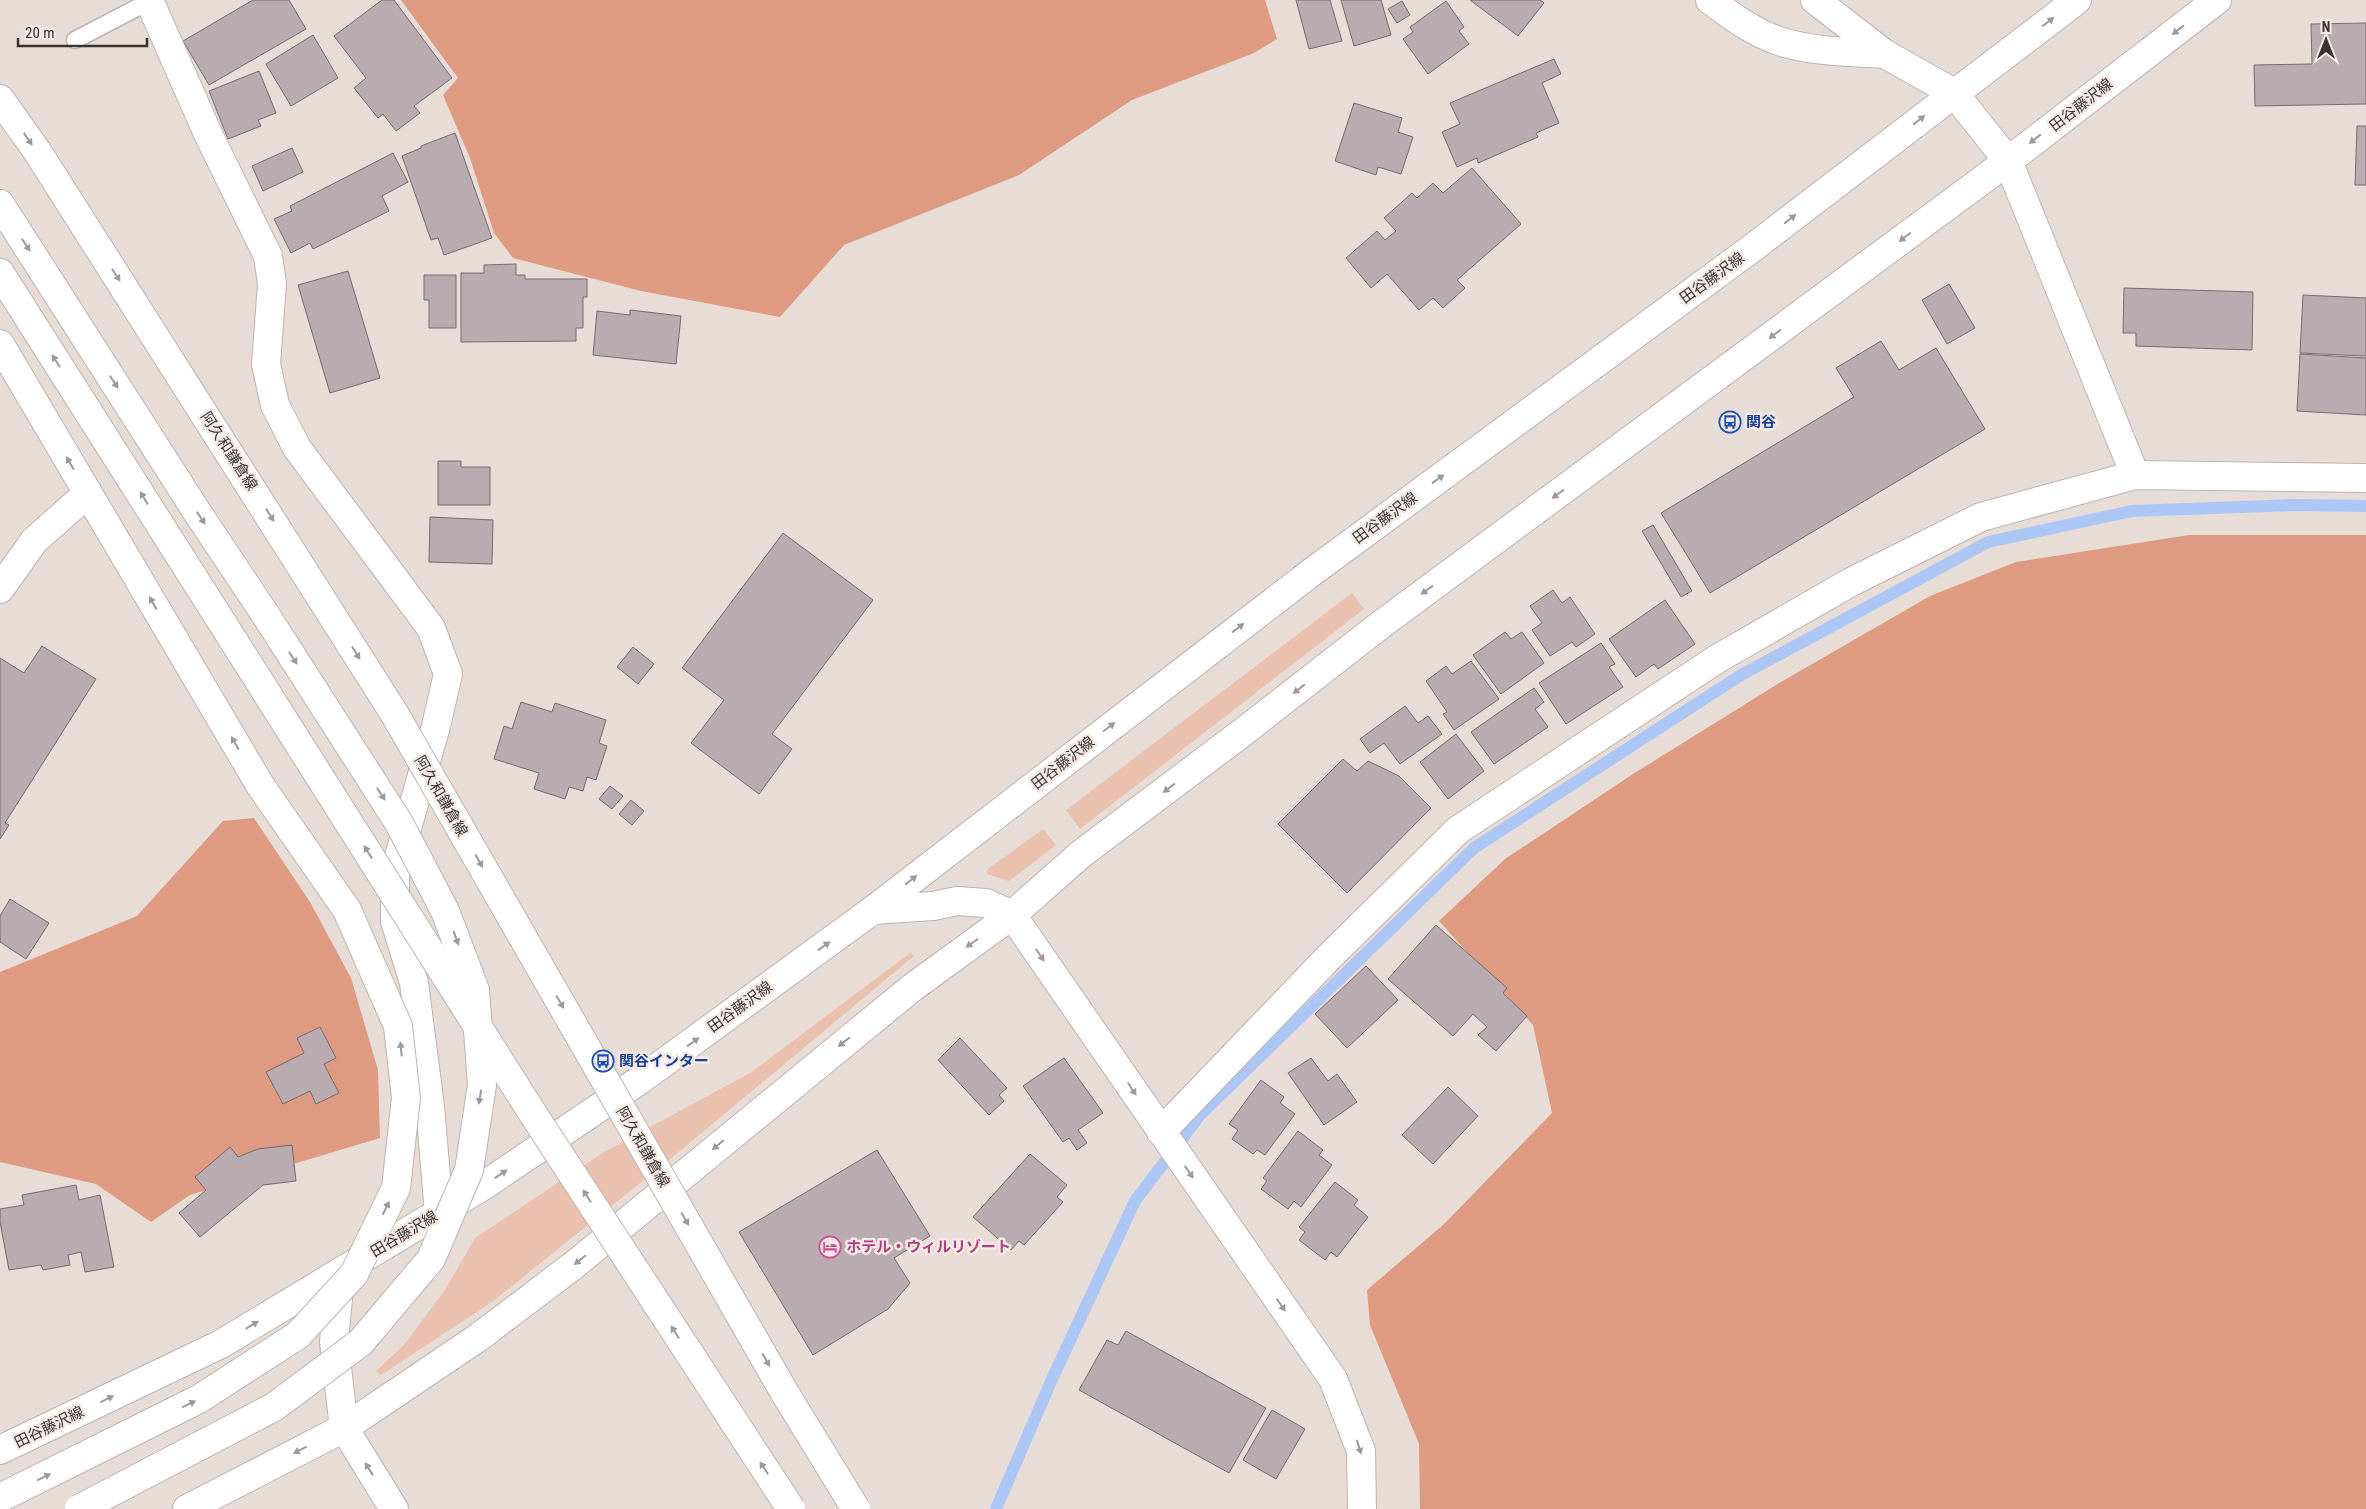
<svg xmlns="http://www.w3.org/2000/svg" width="2366" height="1509" viewBox="0 0 2366 1509" font-family="'Roboto Condensed','Noto Sans JP',sans-serif">
<style>
.green{fill:#eac0af}
.forest{fill:#df9b81}
.lines{fill:none;stroke-linecap:round;stroke-linejoin:round}
.stream{stroke:#acc7f6;stroke-width:12}
.building{fill:#b8acb0;stroke:#766a6e}
.lane-casing{stroke:#beb3ae;stroke-width:19}
.street-casing{stroke:#beb3ae;stroke-width:30}
.secondary-casing{stroke:#beb3ae;stroke-width:30}
.lane{stroke:#fff;stroke-width:16}
.street{stroke:#fff;stroke-width:28}
.secondary{stroke:#fff;stroke-width:28}
.secondary-bridge-casing{stroke:#beb3ae;stroke-width:30;stroke-linecap:butt}
.secondary-bridge{stroke:#fff;stroke-width:28}
.oneway{fill:#9c9998}
.labels{text-anchor:middle;dominant-baseline:central;stroke-width:5;stroke-linejoin:round;paint-order:stroke}
.street-label{font-size:15px;fill:#383331;stroke:#f5e9e4}
.transit-label{font-size:15px;font-weight:bold;fill:#164399;stroke:#f5e9e4;text-anchor:start}
.hotel-label{font-size:15px;font-weight:bold;fill:#b23c85;stroke:#f5e9e4;text-anchor:start}
</style>
<rect width="100%" height="100%" fill="#e8dcd7"/>
<!-- green -->
<g class="green">
<polygon points="1352,593 1364,609 1080,829 1066,810"/>
<polygon points="1043,829 1056,845 1009,881 987,874 988,869"/>
<polygon points="910,953 914,956 686,1146 492,1302 381,1375 376,1371 404,1345 445,1290 475,1238 604,1152 750,1073"/>
</g>
<!-- forest -->
<g class="forest">
<polygon points="401,0 1265,0 1277,39 1254,53 1132,100 1019,175 844,245 780,317 641,291 513,258 494,233 470,158 443,95 458,78"/>
<polygon points="2189,535 2366,535 2366,1509 1420,1509 1419,1444 1370,1325 1367,1290 1444,1224 1552,1113 1533,1025 1439,921 1505,859 1633,774 1781,682 1930,596 2016,562"/>
<polygon points="254,818 310,902 351,978 378,1070 380,1138 190,1195 151,1222 96,1184 0,1162 0,972 137,916 223,821"/>
</g>
<g class="lines">
<!-- stream -->
<polyline class="stream" points="996,1509 1052,1379 1135,1201 1200,1115 1474,848 1741,675 1988,542 2132,511 2293,505 2366,506"/>
</g>
<!-- building -->
<g class="building">
<polygon points="253,0 289,0 306,29 209,85 183,41"/>
<polygon points="382,0 394,0 452,78 414,106 420,113 396,131 383,114 378,118 354,88 366,78 334,36"/>
<polygon points="1296,0 1330,0 1342,41 1309,49"/>
<polygon points="1341,0 1381,0 1391,35 1354,46"/>
<polygon points="1470,0 1540,0 1544,3 1518,36"/>
<polygon points="1402,1 1410,15 1397,23 1388,9"/>
<polygon points="1446,1 1464,27 1459,31 1469,44 1428,74 1403,39 1413,32 1410,27"/>
<polygon points="2366,23 2366,104 2255,106 2254,65 2312,64 2311,24"/>
<polygon points="313,35 338,78 291,106 266,64"/>
<polygon points="1554,59 1561,74 1542,83 1559,123 1536,133 1538,137 1478,163 1477,158 1457,167 1442,132 1460,124 1450,103"/>
<polygon points="259,71 276,113 258,120 261,126 228,139 209,91"/>
<polygon points="1354,103 1402,118 1398,132 1413,137 1401,174 1378,167 1376,175 1335,161"/>
<polygon points="2357,126 2366,126 2366,185 2355,185"/>
<polygon points="455,133 492,238 444,255 438,238 431,240 402,156 421,148 421,146"/>
<polygon points="292,148 303,172 263,191 252,166"/>
<polygon points="393,153 408,182 382,196 389,211 313,249 310,243 291,253 274,219 292,211 290,206"/>
<polygon points="1472,168 1521,224 1457,280 1465,288 1443,308 1433,298 1419,310 1387,274 1371,288 1346,258 1377,231 1385,240 1396,231 1384,218 1412,193 1417,198 1433,183 1443,193"/>
<polygon points="516,264 516,275 525,275 525,279 587,279 587,297 583,297 583,328 576,328 576,341 461,342 461,273 484,273 484,265"/>
<polygon points="348,271 380,378 330,393 298,285"/>
<polygon points="424,275 456,275 456,328 429,328 429,300 424,300"/>
<polygon points="1949,284 1975,328 1947,344 1922,300"/>
<polygon points="2124,288 2253,292 2252,350 2136,346 2136,333 2123,333"/>
<polygon points="2303,295 2366,298 2366,356 2300,353"/>
<polygon points="630,310 681,316 676,364 593,355 597,311 630,315"/>
<polygon points="1881,341 1899,370 1936,348 1985,429 1710,593 1661,513 1854,397 1836,368"/>
<polygon points="2300,354 2366,358 2366,415 2297,411"/>
<polygon points="438,461 461,461 461,467 490,467 490,505 438,505"/>
<polygon points="430,517 493,520 492,564 429,562"/>
<polygon points="1653,525 1692,591 1681,597 1642,531"/>
<polygon points="783,533 873,600 772,734 792,749 759,794 691,743 724,700 682,668"/>
<polygon points="1553,590 1562,603 1570,597 1595,634 1576,647 1572,642 1550,656 1532,630 1542,623 1530,606"/>
<polygon points="1665,600 1695,644 1658,669 1654,664 1636,677 1609,639"/>
<polygon points="1505,632 1511,639 1522,632 1544,663 1501,694 1473,655"/>
<polygon points="1601,643 1615,664 1609,667 1623,687 1566,724 1539,683"/>
<polygon points="42,646 96,679 5,823 9,825 0,839 0,658 24,673"/>
<polygon points="633,647 654,664 638,684 617,667"/>
<polygon points="1471,661 1499,699 1454,730 1443,714 1447,712 1426,681 1446,666 1452,674"/>
<polygon points="1534,688 1544,702 1535,709 1548,727 1494,764 1471,732"/>
<polygon points="521,702 552,712 555,703 606,720 599,743 607,746 596,780 587,777 583,791 569,787 565,799 534,789 539,773 494,759 504,726 512,729"/>
<polygon points="1405,706 1418,723 1428,716 1442,734 1400,764 1384,743 1370,753 1360,739"/>
<polygon points="1456,734 1484,771 1448,799 1420,762"/>
<polygon points="1343,759 1357,771 1368,761 1399,776 1431,808 1347,893 1278,824"/>
<polygon points="610,786 623,796 612,809 599,799"/>
<polygon points="631,800 644,811 632,825 619,814"/>
<polygon points="10,899 49,923 26,959 0,942 0,916"/>
<polygon points="1436,925 1507,988 1503,993 1527,1016 1496,1051 1478,1035 1487,1027 1473,1014 1453,1036 1388,979"/>
<polygon points="1366,966 1398,1000 1347,1048 1315,1014"/>
<polygon points="320,1027 336,1058 324,1064 339,1093 316,1104 310,1091 283,1104 266,1072 304,1053 297,1038"/>
<polygon points="960,1038 1007,1088 999,1095 1004,1101 989,1115 938,1060"/>
<polygon points="1064,1058 1103,1113 1078,1130 1087,1143 1077,1150 1069,1138 1063,1142 1023,1086"/>
<polygon points="1311,1058 1328,1081 1337,1074 1357,1102 1324,1125 1288,1073"/>
<polygon points="1261,1080 1284,1097 1280,1103 1295,1114 1265,1155 1257,1150 1253,1154 1232,1139 1238,1130 1229,1124"/>
<polygon points="1448,1087 1478,1116 1433,1164 1402,1135"/>
<polygon points="1298,1131 1323,1150 1319,1155 1332,1165 1301,1207 1294,1201 1288,1209 1261,1189 1267,1181 1263,1178"/>
<polygon points="292,1145 296,1181 263,1185 200,1237 179,1213 206,1190 195,1177 230,1147 238,1157 258,1149"/>
<polygon points="877,1150 930,1236 894,1258 910,1283 888,1309 813,1355 739,1232"/>
<polygon points="1030,1154 1067,1185 1057,1197 1063,1202 1024,1245 1019,1241 1011,1250 973,1217"/>
<polygon points="1335,1182 1358,1200 1354,1205 1368,1217 1337,1257 1331,1252 1325,1260 1299,1240 1305,1232 1299,1227"/>
<polygon points="76,1185 79,1200 100,1195 114,1267 85,1272 81,1252 68,1255 70,1265 43,1270 41,1265 9,1270 0,1222 0,1209 24,1205 22,1195"/>
<polygon points="1126,1331 1266,1408 1229,1473 1079,1390 1107,1340 1118,1345"/>
<polygon points="1272,1410 1305,1429 1276,1479 1243,1460"/>
</g>
<g class="lines">
<!-- lane casing -->
<g class="lane-casing">
<polyline id="lane" points="75,40 150,1"/>
</g>
<!-- street casing -->
<g class="street-casing">
<g id="street">
<polyline points="149,0 209,136 268,256 272,284 266,364 275,405 297,448 431,628 448,674 436,726 395,871 395,921 414,983 430,1106 439,1213"/>
<path d="M 1710,0 C 1732,17 1756,34 1782,42 C 1815,52 1850,52 1885,54"/>
<polyline points="1815,0 1885,54 1954,93 2008,161 2135,475"/>
<polyline points="0,589 34,541 88,493"/>
<polyline points="1161,1132 1328,958 1458,830 1717,659 1851,582 1981,517 2135,475 2366,478"/>
</g>
</g>
<!-- secondary casing -->
<g class="secondary-casing">
<g id="secondary">
<polyline points="0,99 37,151 394,713"/>
<polyline points="0,204 197,512 267,617"/>
<polyline points="0,273 235,643"/>
<polyline points="0,344 260,785"/>
<polyline points="873,910 933,906 957,901 986,903 1012,915 1333,1379 1361,1451 1362,1509"/>
<polyline points="340,1276 334,1342 344,1428 394,1509"/>
<polyline points="0,1450 221,1344 483,1186 640,1080 873,910 1312,572 1751,249 2077,0"/>
<polyline points="187,1509 344,1428 479,1337 574,1265 913,987 1012,915 1081,854 1247,729 1383,623 2008,161 2217,0"/>
</g>
</g>
<!-- lane -->
<use href="#lane" class="lane"/>
<!-- street -->
<use href="#street" class="street"/>
<!-- secondary -->
<use href="#secondary" class="secondary"/>
<!-- secondary-bridge casing -->
<g class="secondary-bridge-casing">
<g id="secondary-bridge">
<polyline points="235,643 535,1117 791,1509"/>
<polyline points="394,713 783,1390 856,1509"/>
<polyline points="0,1498 199,1399 298,1335 354,1274 396,1188 406,1098 398,1026 347,910 260,785"/>
<polyline points="79,1509 274,1407 361,1342 431,1259 469,1170 482,1085 475,990 445,911 399,823 267,617"/>
</g>
</g>
<!-- secondary-bridge -->
<use href="#secondary-bridge" class="secondary-bridge"/>
</g>
<!-- one-way arrows -->
<defs><path id="oneway-solid" d="M-6-.8H1V-3.2L6.5 0L1 3.2V.8H-6Z" transform="scale(1.25)"/></defs>
<g class="oneway">
<use href="#oneway-solid" transform="translate(2048 22) rotate(-37)"/>
<use href="#oneway-solid" transform="translate(2178 30) rotate(142)"/>
<use href="#oneway-solid" transform="translate(1919 120) rotate(-38)"/>
<use href="#oneway-solid" transform="translate(28 139) rotate(55)"/>
<use href="#oneway-solid" transform="translate(2035 139) rotate(142)"/>
<use href="#oneway-solid" transform="translate(1790 219) rotate(-38)"/>
<use href="#oneway-solid" transform="translate(1905 237) rotate(143)"/>
<use href="#oneway-solid" transform="translate(26 245) rotate(57)"/>
<use href="#oneway-solid" transform="translate(116 275) rotate(57)"/>
<use href="#oneway-solid" transform="translate(1775 334) rotate(143)"/>
<use href="#oneway-solid" transform="translate(56 361) rotate(-123)"/>
<use href="#oneway-solid" transform="translate(114 382) rotate(57)"/>
<use href="#oneway-solid" transform="translate(70 463) rotate(-121)"/>
<use href="#oneway-solid" transform="translate(1438 479) rotate(-36)"/>
<use href="#oneway-solid" transform="translate(1558 494) rotate(144)"/>
<use href="#oneway-solid" transform="translate(144 498) rotate(-122)"/>
<use href="#oneway-solid" transform="translate(270 515) rotate(58)"/>
<use href="#oneway-solid" transform="translate(201 518) rotate(56)"/>
<use href="#oneway-solid" transform="translate(1427 590) rotate(144)"/>
<use href="#oneway-solid" transform="translate(153 603) rotate(-120)"/>
<use href="#oneway-solid" transform="translate(1238 628) rotate(-37)"/>
<use href="#oneway-solid" transform="translate(356 653) rotate(58)"/>
<use href="#oneway-solid" transform="translate(293 658) rotate(57)"/>
<use href="#oneway-solid" transform="translate(1299 689) rotate(142)"/>
<use href="#oneway-solid" transform="translate(1109 727) rotate(-37)"/>
<use href="#oneway-solid" transform="translate(235 743) rotate(-120)"/>
<use href="#oneway-solid" transform="translate(1169 788) rotate(143)"/>
<use href="#oneway-solid" transform="translate(381 794) rotate(57)"/>
<use href="#oneway-solid" transform="translate(368 852) rotate(-122)"/>
<use href="#oneway-solid" transform="translate(479 861) rotate(60)"/>
<use href="#oneway-solid" transform="translate(911 880) rotate(-38)"/>
<use href="#oneway-solid" transform="translate(456 938) rotate(70)"/>
<use href="#oneway-solid" transform="translate(972 943) rotate(145)"/>
<use href="#oneway-solid" transform="translate(824 946) rotate(-36)"/>
<use href="#oneway-solid" transform="translate(1040 955) rotate(56)"/>
<use href="#oneway-solid" transform="translate(560 1002) rotate(60)"/>
<use href="#oneway-solid" transform="translate(693 1042) rotate(-36)"/>
<use href="#oneway-solid" transform="translate(844 1042) rotate(141)"/>
<use href="#oneway-solid" transform="translate(401 1049) rotate(-96)"/>
<use href="#oneway-solid" transform="translate(1132 1089) rotate(56)"/>
<use href="#oneway-solid" transform="translate(480 1097) rotate(99)"/>
<use href="#oneway-solid" transform="translate(718 1145) rotate(140)"/>
<use href="#oneway-solid" transform="translate(1189 1172) rotate(55)"/>
<use href="#oneway-solid" transform="translate(501 1174) rotate(-34)"/>
<use href="#oneway-solid" transform="translate(587 1196) rotate(-123)"/>
<use href="#oneway-solid" transform="translate(386 1208) rotate(-64)"/>
<use href="#oneway-solid" transform="translate(685 1219) rotate(60)"/>
<use href="#oneway-solid" transform="translate(580 1260) rotate(141)"/>
<use href="#oneway-solid" transform="translate(1281 1305) rotate(55)"/>
<use href="#oneway-solid" transform="translate(252 1325) rotate(-31)"/>
<use href="#oneway-solid" transform="translate(675 1332) rotate(-123)"/>
<use href="#oneway-solid" transform="translate(766 1360) rotate(60)"/>
<use href="#oneway-solid" transform="translate(107 1399) rotate(-26)"/>
<use href="#oneway-solid" transform="translate(189 1404) rotate(-26)"/>
<use href="#oneway-solid" transform="translate(1359 1447) rotate(73)"/>
<use href="#oneway-solid" transform="translate(300 1450) rotate(153)"/>
<use href="#oneway-solid" transform="translate(764 1468) rotate(-123)"/>
<use href="#oneway-solid" transform="translate(369 1469) rotate(-122)"/>
<use href="#oneway-solid" transform="translate(44 1477) rotate(-26)"/>
</g>
<!-- icons -->
<defs>
<g id="bus-ring" transform="scale(1.125)"><circle r="9.5" fill="#f5e9e4" stroke="#1a4fb4" stroke-width="1.5"/><path d="M-5-6H5V4H4V6H2V4H-2V6H-4V4H-5ZM-3.5-4V0h7V-4ZM-3.5 1.2v1.5H-2V1.2ZM2 1.2v1.5H3.5V1.2Z" fill="#1a4fb4"/></g>
<g id="hotel-ring" transform="scale(1.125)"><circle r="9.5" fill="#f5e9e4" stroke="#d1479c" stroke-width="1.5"/><path d="M-6-4.5h1.5V1H6V5H4.5V3h-9V5H-6ZM-4 0a1.8 1.8 0 1 1 3.6 0ZM.5 0V-2.5h3Q6-2.5 6 0Z" fill="#d1479c"/></g>
</defs>
<g fill-rule="evenodd">
<use href="#bus-ring" x="1730" y="422"/>
<use href="#bus-ring" x="603" y="1061"/>
<use href="#hotel-ring" x="830" y="1247"/>
</g>
<g class="labels">
<!-- street labels -->
<g class="street-label">
<text transform="translate(2081 105) rotate(-38)">田谷藤沢線</text>
<text transform="translate(1712 278) rotate(-36)">田谷藤沢線</text>
<text transform="translate(229 451) rotate(57)">阿久和鎌倉線</text>
<text transform="translate(1385 518) rotate(-36)">田谷藤沢線</text>
<text transform="translate(1063 763) rotate(-38)">田谷藤沢線</text>
<text transform="translate(441 796) rotate(60)">阿久和鎌倉線</text>
<text transform="translate(740 1007) rotate(-36)">田谷藤沢線</text>
<text transform="translate(643 1147) rotate(60)">阿久和鎌倉線</text>
<text transform="translate(404 1234) rotate(-31)">田谷藤沢線</text>
<text transform="translate(49 1427) rotate(-26)">田谷藤沢線</text>
</g>
<!-- transit labels -->
<g class="transit-label">
<text x="1746" y="422">関谷</text>
<text x="619" y="1061">関谷インター</text>
</g>
<!-- hotel labels -->
<g class="hotel-label">
<text x="846" y="1247">ホテル・ウィルリゾート</text>
</g>
</g>
<!-- north arrow -->
<g transform="translate(2326 40)" stroke="#f5e9e4" stroke-width="4" paint-order="stroke">
<path d="M0-4L9 19L0 12L-9 19Z" fill="#383331"/>
<text y="-8" font-size="14" font-weight="bold" text-anchor="middle" fill="#383331">N</text>
</g>
<!-- scale -->
<path d="M18 38v8h129v-8" fill="none" stroke="#383331" stroke-width="2.5"/>
<text x="25" y="38" font-size="15" fill="#383331" stroke="#f5e9e4" stroke-width="4" paint-order="stroke">20 m</text>
</svg>
